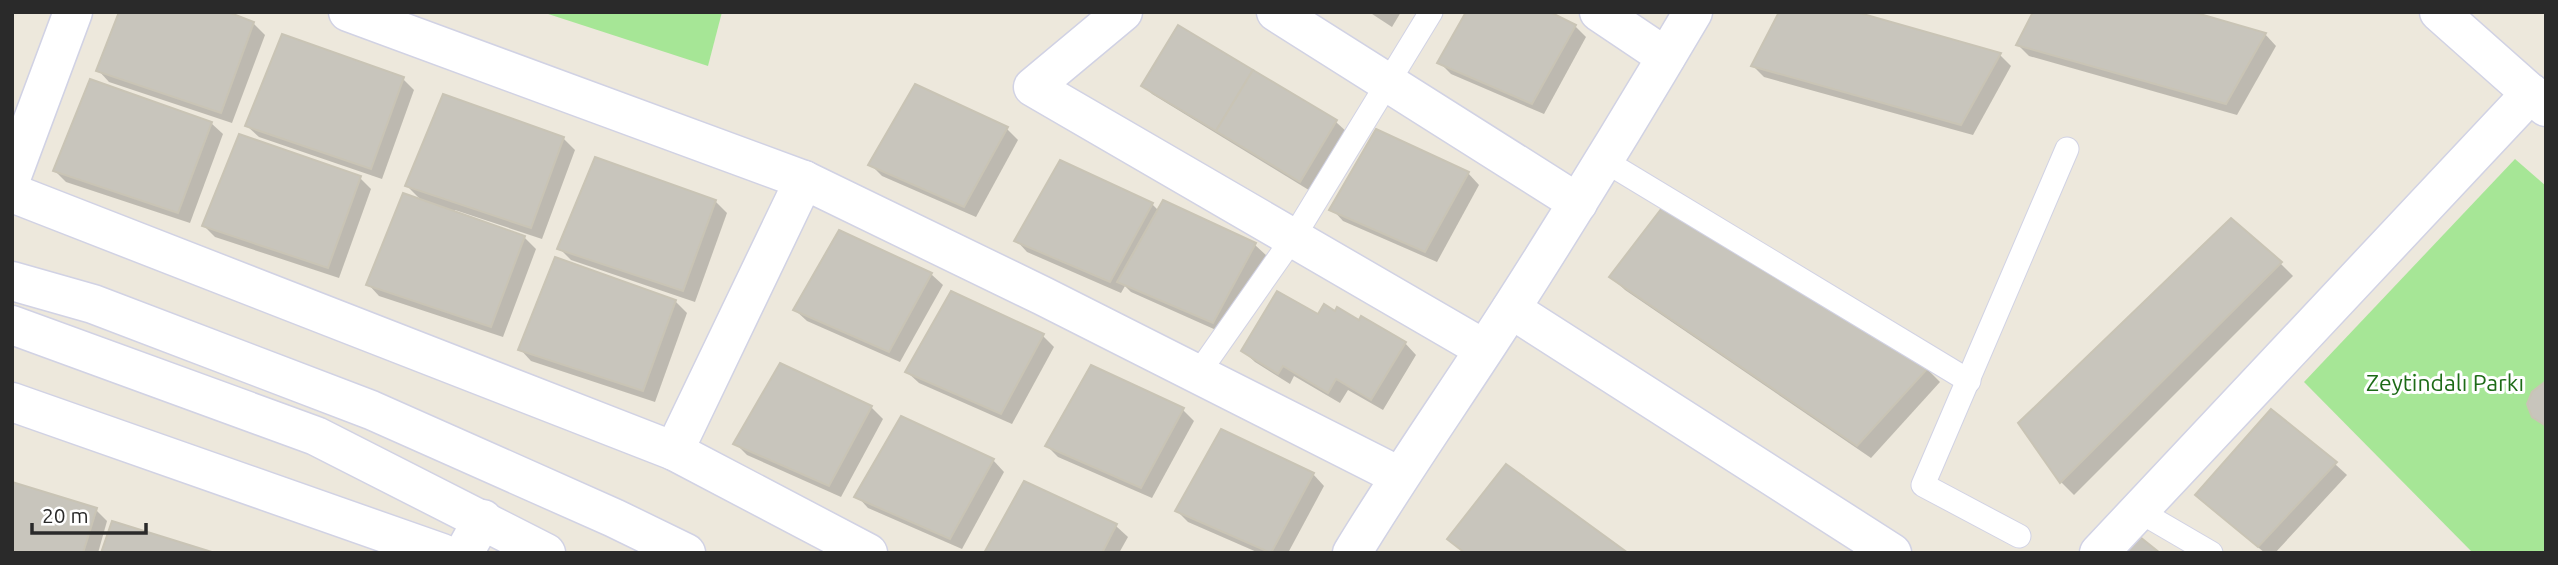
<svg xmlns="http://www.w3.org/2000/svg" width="2558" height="565" viewBox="0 0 2558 565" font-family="Ubuntu,sans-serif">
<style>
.green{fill:#a6e696}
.shadow{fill:#0003}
.building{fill:#c8c5bc;stroke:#c9c4b5;stroke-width:2}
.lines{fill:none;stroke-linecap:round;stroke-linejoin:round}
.service-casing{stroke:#d1d2e4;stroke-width:25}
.minor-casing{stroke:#d1d2e4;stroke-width:41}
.tertiary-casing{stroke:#d1d2e4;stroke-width:41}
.secondary-casing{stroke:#d1d2e4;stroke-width:41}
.service{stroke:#fff;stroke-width:23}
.minor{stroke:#fff;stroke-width:38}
.tertiary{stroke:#fff;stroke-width:38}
.secondary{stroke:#fff;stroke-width:38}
.labels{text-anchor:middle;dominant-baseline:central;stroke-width:6;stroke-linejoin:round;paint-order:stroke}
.park-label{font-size:23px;fill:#1d6b17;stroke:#fff}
</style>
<rect width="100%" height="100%" fill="#ede8dc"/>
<!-- green -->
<g class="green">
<polygon points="542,12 722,12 708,66"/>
<polygon points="2515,159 2546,186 2546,553 2473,553 2304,382"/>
</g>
<!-- shadow -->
<g class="shadow">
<polygon points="1369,12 1401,12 1392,27"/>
<polygon points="1849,12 2000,55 2011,66 1973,135 1764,77 1753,66"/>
<polygon points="253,23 265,35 232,123 109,82 98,70"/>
<polygon points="1575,26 1586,37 1544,114 1451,74 1439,62"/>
<polygon points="1179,27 1336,122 1348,133 1312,192 1152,94 1144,86"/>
<polygon points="2265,34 2276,46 2237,115 2029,56 2018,45"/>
<polygon points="403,79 414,90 382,179 259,137 247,126"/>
<polygon points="211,123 223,134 190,223 66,182 55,171"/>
<polygon points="1007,129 1018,140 976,217 882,176 871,165"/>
<polygon points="563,138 575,150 542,239 455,210 454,213 524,237 536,249 503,337 379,296 368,284 423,202 407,186"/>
<polygon points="1061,162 1152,204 1159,211 1164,203 1255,245 1267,256 1225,334 1131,292 1125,286 1121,293 1027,252 1016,240"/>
<polygon points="1468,173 1479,185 1437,262 1343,221 1332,209"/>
<polygon points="360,178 371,189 339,278 215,237 204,226"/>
<polygon points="715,201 727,213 695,302 571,260 559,248"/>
<polygon points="2280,263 2293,276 2074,495 2061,482 2020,423"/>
<polygon points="931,274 943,285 900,362 807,321 795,310"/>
<polygon points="1611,277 1927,369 1940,382 1871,458 1625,290"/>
<polygon points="675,301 687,313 655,402 531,361 520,349"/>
<polygon points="1318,317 1359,322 1405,343 1416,355 1383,410 1348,390 1340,403 1294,376 1290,384 1255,362 1243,351"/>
<polygon points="1043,336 1054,347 1012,424 919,383 907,372"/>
<polygon points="780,365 871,407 883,419 841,497 747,455 736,444"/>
<polygon points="1183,410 1194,421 1152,498 1058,457 1047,446"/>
<polygon points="993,460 1004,472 962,549 868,508 857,496"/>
<polygon points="2335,464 2347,475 2275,553 2265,553 2208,506"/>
<polygon points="1313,474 1324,486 1288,553 1259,553 1188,522 1177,511"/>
<polygon points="1025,484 1116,526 1128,537 1119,553 986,553"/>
<polygon points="96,510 107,521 98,553 12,553"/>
</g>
<!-- building -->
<g class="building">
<polygon points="119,12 228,12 254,22 221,113 96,71"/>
<polygon points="1466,12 1550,12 1576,25 1532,104 1437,63"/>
<polygon points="1779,12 1856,12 2001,53 1961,125 1751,66"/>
<polygon points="2033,12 2193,12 2266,33 2226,104 2016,45"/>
<polygon points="1178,25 1253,70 1216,131 1141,86"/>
<polygon points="282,34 404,77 371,169 245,126"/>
<polygon points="1253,70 1337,120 1300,182 1216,131"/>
<polygon points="90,79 212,122 178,213 53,171"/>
<polygon points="915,84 1008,127 964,207 868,165"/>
<polygon points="443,94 564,137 531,228 405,186"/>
<polygon points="1376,129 1469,172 1425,252 1329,210"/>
<polygon points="239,134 361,176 328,268 202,226"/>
<polygon points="595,157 716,200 683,291 557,249"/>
<polygon points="1060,160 1153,203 1110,282 1014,241"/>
<polygon points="403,193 525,236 491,327 366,285"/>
<polygon points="1163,200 1256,243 1213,323 1117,282"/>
<polygon points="1668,200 1928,368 1857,446 1609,277"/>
<polygon points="2231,218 2282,262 2060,483 2018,423"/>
<polygon points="839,230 932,273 889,352 793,310"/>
<polygon points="555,257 676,300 643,391 518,350"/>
<polygon points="951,291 1044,334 1001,414 905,372"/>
<polygon points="1277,291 1318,314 1324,304 1335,311 1337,307 1359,320 1361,316 1406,342 1371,400 1336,379 1328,393 1283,366 1278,374 1241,351"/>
<polygon points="780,363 872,406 829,486 733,444"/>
<polygon points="1091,365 1184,408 1141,488 1045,446"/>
<polygon points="2546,381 2546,426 2532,417 2527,404 2532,392"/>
<polygon points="2271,409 2337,462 2258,547 2195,495"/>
<polygon points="901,416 994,459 950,539 854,497"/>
<polygon points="1221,429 1314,473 1271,553 1175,511"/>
<polygon points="1506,464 1628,553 1465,553 1447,539"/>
<polygon points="1024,481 1117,524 1102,553 984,553"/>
<polygon points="12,482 97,508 83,553 12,553"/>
<polygon points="112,521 215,553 101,553"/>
<polygon points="2135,533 2160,553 2118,553"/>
</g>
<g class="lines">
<!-- service casing -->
<g class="service-casing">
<g id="service">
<polyline points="1605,161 1969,381"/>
<polyline points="1197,375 1293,238 1431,12"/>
<polyline points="2139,511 2211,553"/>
<polyline points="2019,536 1923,485 2067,149"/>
</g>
</g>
<!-- minor casing -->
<g class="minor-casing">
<g id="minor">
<polyline points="348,12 804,180 1043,296 1399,476"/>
<polyline points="1123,12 1033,87 1484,349"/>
<polyline points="1276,12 1578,203"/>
<polyline points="1599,12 1666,57"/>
<polyline points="12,176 73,12"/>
<polyline points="1511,309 1892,553"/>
<polyline points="12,402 442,553"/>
<polyline points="674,451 804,180"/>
<polyline points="464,553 483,519"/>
<polyline points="2099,553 2531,93"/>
</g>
</g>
<!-- tertiary casing -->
<g class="tertiary-casing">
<g id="tertiary">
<polyline points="2439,12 2546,107"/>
<polyline points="12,193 674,451 868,553"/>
<path d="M 1352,553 C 1403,469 1459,390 1512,307 C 1574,210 1634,112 1693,12"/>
</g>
</g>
<!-- secondary casing -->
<g class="secondary-casing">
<g id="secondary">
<polyline points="12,281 93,304 371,410 614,518 686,553"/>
<polyline points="12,325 316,436 546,553"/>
</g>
</g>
<!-- service -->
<use href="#service" class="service"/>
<!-- minor -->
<use href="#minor" class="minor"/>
<!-- tertiary -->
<use href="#tertiary" class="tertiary"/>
<!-- secondary -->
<use href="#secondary" class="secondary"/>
</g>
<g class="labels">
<!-- park labels -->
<g class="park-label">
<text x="2445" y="382">Zeytindalı Parkı</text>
</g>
</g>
<!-- border -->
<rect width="2558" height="565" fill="none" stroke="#2a2a2a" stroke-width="28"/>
<!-- scale -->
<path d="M32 523v10h114v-10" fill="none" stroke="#2a2a2a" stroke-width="3.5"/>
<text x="42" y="523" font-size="21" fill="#2a2a2a" stroke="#ffffff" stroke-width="5" paint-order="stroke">20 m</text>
</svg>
